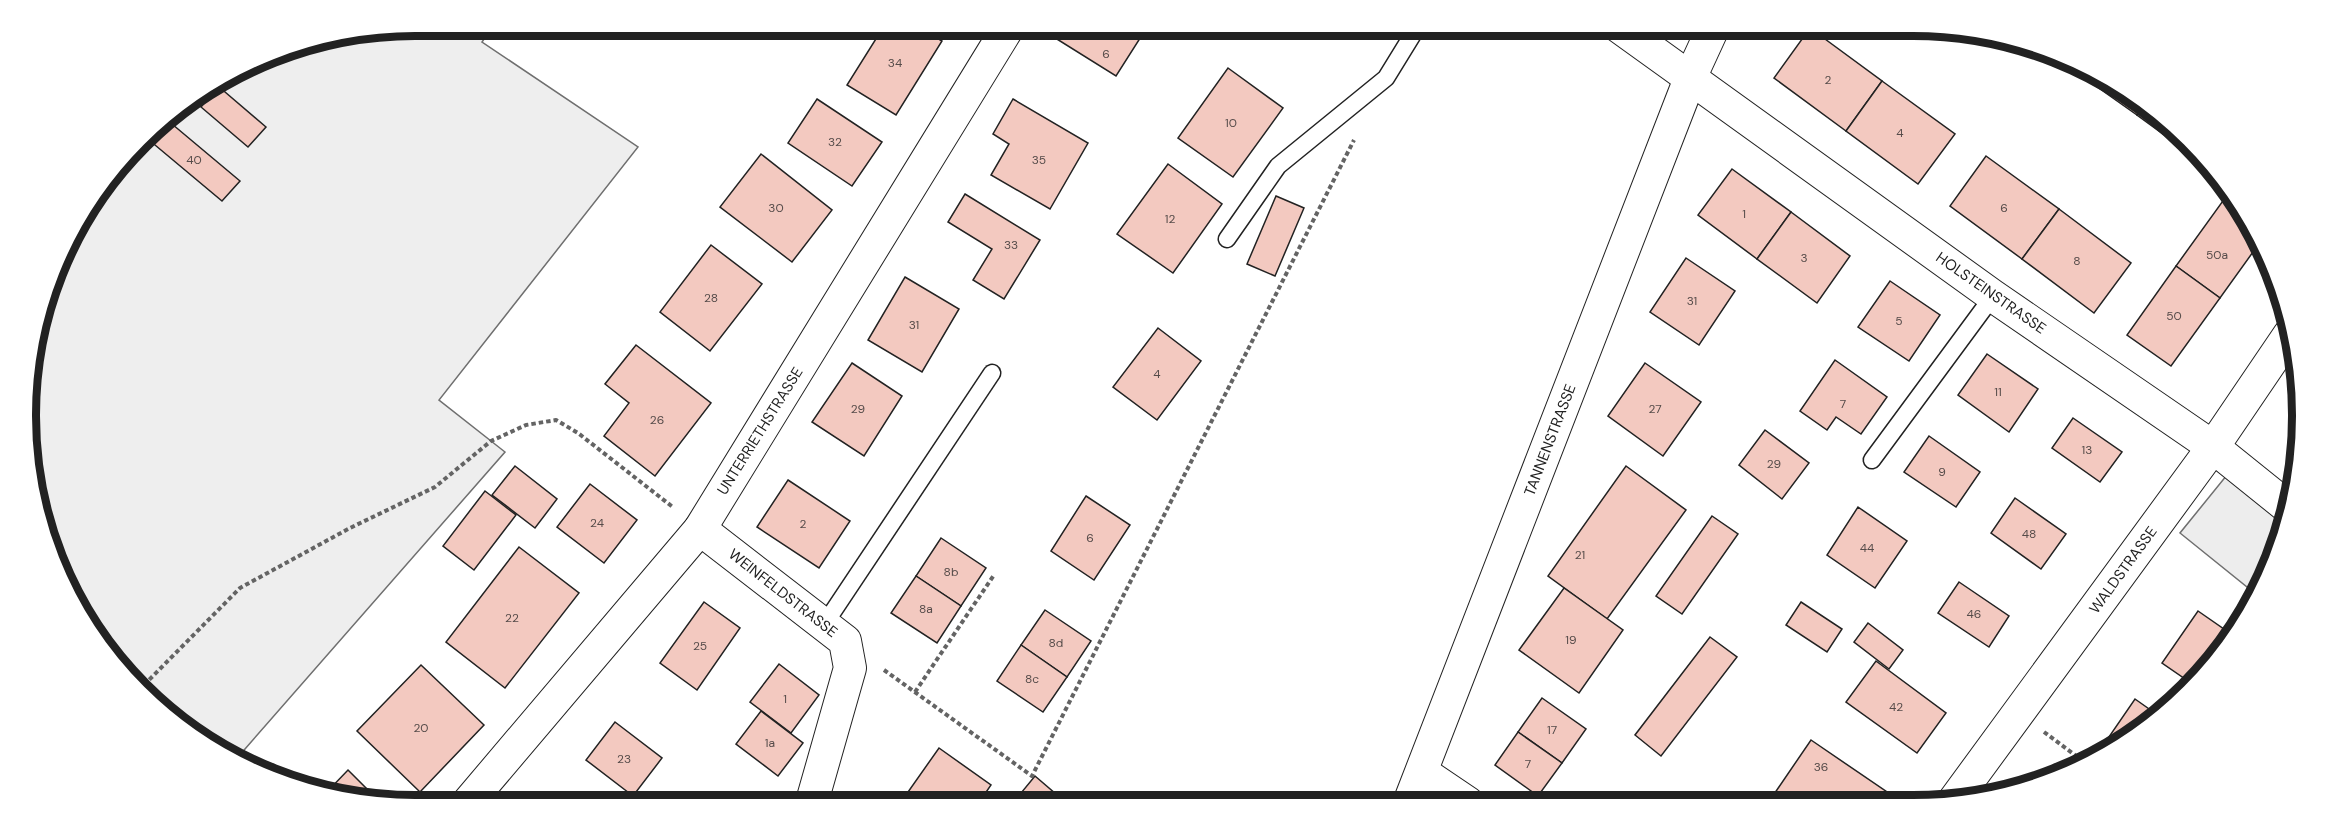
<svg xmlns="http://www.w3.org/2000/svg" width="2328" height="831" viewBox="0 0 2328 831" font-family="'DM Sans',sans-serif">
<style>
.green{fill:#eee;stroke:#6f6f6f;stroke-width:1.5}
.parking{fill:#ededed;stroke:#6f6f6f;stroke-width:1.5}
.building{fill:#f3c9c0;stroke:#222;stroke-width:1.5}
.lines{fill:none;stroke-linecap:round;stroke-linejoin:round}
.lane-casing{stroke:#222;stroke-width:19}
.street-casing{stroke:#222;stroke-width:34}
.path{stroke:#646464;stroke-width:4;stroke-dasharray:4.5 3;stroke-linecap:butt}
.lane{stroke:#fff;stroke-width:16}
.street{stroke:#fff;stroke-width:32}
.labels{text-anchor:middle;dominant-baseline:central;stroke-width:4.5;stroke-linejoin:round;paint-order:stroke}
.number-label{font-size:12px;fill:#564c4a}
.street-label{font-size:15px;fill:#222;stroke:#fff}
.rim{fill:none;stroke:#222;stroke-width:8}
</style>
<rect width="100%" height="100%" fill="#fff"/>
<!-- green -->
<polygon class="green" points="416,26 493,26 482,42 638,147 439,400 505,452 238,757 199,740 91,632 39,516 29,365 66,243 158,123 267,55"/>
<!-- parking -->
<polygon class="parking" points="2231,470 2289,517 2257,595 2180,533"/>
<!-- building -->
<g class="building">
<polygon points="884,26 917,26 942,41 896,115 847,85"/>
<polygon points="1048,26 1134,26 1144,32 1116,76 1044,31"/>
<polygon points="1810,28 1882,81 1846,131 1774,78"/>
<polygon points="2069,67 2070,67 2145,104 2137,115"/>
<polygon points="1228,68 1283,108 1233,177 1178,138"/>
<polygon points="1882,81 1955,134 1918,184 1846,131"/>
<polygon points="218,86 266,127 248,147 201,107"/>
<polygon points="817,99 882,142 852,186 788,143"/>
<polygon points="1013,99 1088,143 1050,209 991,175 1009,144 993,134"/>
<polygon points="2145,104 2150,106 2193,156 2137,115"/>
<polygon points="166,119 240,181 222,201 149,140"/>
<polygon points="761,154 832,210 792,262 720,207"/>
<polygon points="1986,156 2059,209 2022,259 1950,206"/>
<polygon points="1168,164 1222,204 1173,273 1117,234"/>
<polygon points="1732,169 1791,212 1757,259 1698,215"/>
<polygon points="965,194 1040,240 1004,299 973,280 992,249 948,222"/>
<polygon points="1276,196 1304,208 1275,276 1247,264"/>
<polygon points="2225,198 2250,220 2258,245 2220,298 2176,266"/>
<polygon points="2059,209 2131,263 2094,313 2022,259"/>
<polygon points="1791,212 1850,256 1817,303 1757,259"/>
<polygon points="711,245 762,284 710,351 660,312"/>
<polygon points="1686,258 1735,291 1699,345 1650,312"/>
<polygon points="2176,266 2220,298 2171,366 2127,335"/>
<polygon points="905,277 959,309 922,372 868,340"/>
<polygon points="1890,281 1940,315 1909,361 1858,327"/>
<polygon points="1158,328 1201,361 1157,420 1113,387"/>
<polygon points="636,345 711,403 655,476 604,436 629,403 605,384"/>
<polygon points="1987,354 2038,389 2009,432 1958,395"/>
<polygon points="1835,360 1887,397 1861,434 1836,417 1827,430 1800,411"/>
<polygon points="852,363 902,396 864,456 812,422"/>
<polygon points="1645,363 1701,402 1663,456 1608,416"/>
<polygon points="2073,418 2122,452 2100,482 2052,448"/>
<polygon points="1765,430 1809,463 1782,499 1739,465"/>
<polygon points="1929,436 1980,472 1956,507 1904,472"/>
<polygon points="515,466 557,499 535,528 492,495"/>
<polygon points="1626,466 1686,510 1607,619 1548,576"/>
<polygon points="788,480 850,521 819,568 757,527"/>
<polygon points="590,484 637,520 604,563 557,527"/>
<polygon points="485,491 516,515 474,570 443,546"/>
<polygon points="1086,496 1130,525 1094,580 1051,551"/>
<polygon points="2015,498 2066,534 2041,569 1991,533"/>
<polygon points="1858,507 1907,541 1875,588 1827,555"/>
<polygon points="1712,516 1738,534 1682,614 1656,596"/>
<polygon points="941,538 986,568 961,606 916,576"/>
<polygon points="519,547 579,593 505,688 446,642"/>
<polygon points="916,576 961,606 937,643 891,613"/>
<polygon points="1959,582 2009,616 1989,647 1938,613"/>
<polygon points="1564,588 1623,630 1579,693 1519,650"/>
<polygon points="704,602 740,628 697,690 660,663"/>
<polygon points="1801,602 1842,629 1827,652 1786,625"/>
<polygon points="1045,610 1091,641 1067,677 1021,645"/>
<polygon points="2198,611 2231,634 2191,683 2162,663"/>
<polygon points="1868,623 1903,650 1889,669 1854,642"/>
<polygon points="1710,637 1737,657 1661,756 1635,735"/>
<polygon points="1021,645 1067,677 1043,712 997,681"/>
<polygon points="1876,661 1946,713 1917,753 1846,702"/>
<polygon points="779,664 819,695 791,733 750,702"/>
<polygon points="421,665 484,725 420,792 357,731"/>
<polygon points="1542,698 1586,729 1562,763 1518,732"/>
<polygon points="2135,699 2159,716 2107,751 2102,747"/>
<polygon points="761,711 803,743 778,776 736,744"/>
<polygon points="615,722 662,758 633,796 586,760"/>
<polygon points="1518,732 1562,763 1538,796 1495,765"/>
<polygon points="1811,740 1890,794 1884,802 1768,803"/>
<polygon points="939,748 991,785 978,804 905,804 901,802"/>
<polygon points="348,770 379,801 325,794"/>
<polygon points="1035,776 1064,801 1062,804 1012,804"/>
<polygon points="1625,795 1637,803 1620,803"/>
</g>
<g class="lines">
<!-- lane casing -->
<g class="lane-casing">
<g id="lane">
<polyline points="1227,239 1278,166 1386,78 1418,26"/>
<polyline points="1872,460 1993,296"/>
<polyline points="824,625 992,373"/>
</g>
</g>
<!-- street casing -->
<g class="street-casing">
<g id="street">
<polyline points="1618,26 1993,296 2213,447 2290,509"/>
<polyline points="700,529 845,641 850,668 811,805"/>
<polyline points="1422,772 1468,803"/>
<polyline points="1953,802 2213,447 2289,335"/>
<polyline points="1409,803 1691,76 1714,26"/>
<polyline points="466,805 700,529 1009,26"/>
</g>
</g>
<!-- path -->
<g class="path">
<polyline points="884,670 1032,776 1354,140"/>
<polyline points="144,685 240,588 350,528 435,487 491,441 526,425 556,420 578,433 674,508"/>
<polyline points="915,692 994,575"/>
<polyline points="2044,732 2087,764"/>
</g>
<!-- lane -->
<use href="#lane" class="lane"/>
<!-- street -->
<use href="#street" class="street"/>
</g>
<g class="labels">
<!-- number labels -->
<g class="number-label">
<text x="1106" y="54">6</text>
<text x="895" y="63">34</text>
<text x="1828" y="80">2</text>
<text x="1231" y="123">10</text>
<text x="1900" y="133">4</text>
<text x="835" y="142">32</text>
<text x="194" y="160">40</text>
<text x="1039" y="160">35</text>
<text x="776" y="208">30</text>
<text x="2004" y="208">6</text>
<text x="1744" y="214">1</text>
<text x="1170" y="219">12</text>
<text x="1011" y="245">33</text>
<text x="2217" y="255">50a</text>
<text x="1804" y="258">3</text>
<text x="2077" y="261">8</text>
<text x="711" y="298">28</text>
<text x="1692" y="301">31</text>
<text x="2174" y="316">50</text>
<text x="1899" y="321">5</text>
<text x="914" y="325">31</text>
<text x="1157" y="374">4</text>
<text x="1998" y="392">11</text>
<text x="1843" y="404">7</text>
<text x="858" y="409">29</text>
<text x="1655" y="409">27</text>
<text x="657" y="420">26</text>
<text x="2087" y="450">13</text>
<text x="1774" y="464">29</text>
<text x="1942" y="472">9</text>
<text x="597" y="523">24</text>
<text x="803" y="524">2</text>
<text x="2029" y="534">48</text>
<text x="1090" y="538">6</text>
<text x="1867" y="548">44</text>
<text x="1580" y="555">21</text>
<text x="951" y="572">8b</text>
<text x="926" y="609">8a</text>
<text x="1974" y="614">46</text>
<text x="512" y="618">22</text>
<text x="1571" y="640">19</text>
<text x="1056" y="643">8d</text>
<text x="700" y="646">25</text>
<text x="1032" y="679">8c</text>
<text x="785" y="699">1</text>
<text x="1896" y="707">42</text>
<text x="421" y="728">20</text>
<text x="1552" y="730">17</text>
<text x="770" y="743">1a</text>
<text x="624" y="759">23</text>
<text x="1528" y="764">7</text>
<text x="1821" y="767">36</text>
</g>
<!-- street labels -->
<g class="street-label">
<text transform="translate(1991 293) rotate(35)">HOLSTEINSTRASSE</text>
<text transform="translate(760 431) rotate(-58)">UNTERRIETHSTRASSE</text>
<text transform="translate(1550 440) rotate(-69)">TANNENSTRASSE</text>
<text transform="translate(2123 570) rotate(-54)">WALDSTRASSE</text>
<text transform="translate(783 593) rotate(38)">WEINFELDSTRASSE</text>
</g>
</g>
<!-- crop -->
<path d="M0 0H2328V831H0ZM415 36H1913A379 379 0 0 1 2292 415V416A379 379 0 0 1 1913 795H415A379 379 0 0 1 36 416V415A379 379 0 0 1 415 36Z" fill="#fff" fill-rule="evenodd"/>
<path class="rim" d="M415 36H1913A379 379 0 0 1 2292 415V416A379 379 0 0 1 1913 795H415A379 379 0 0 1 36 416V415A379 379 0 0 1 415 36Z"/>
</svg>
